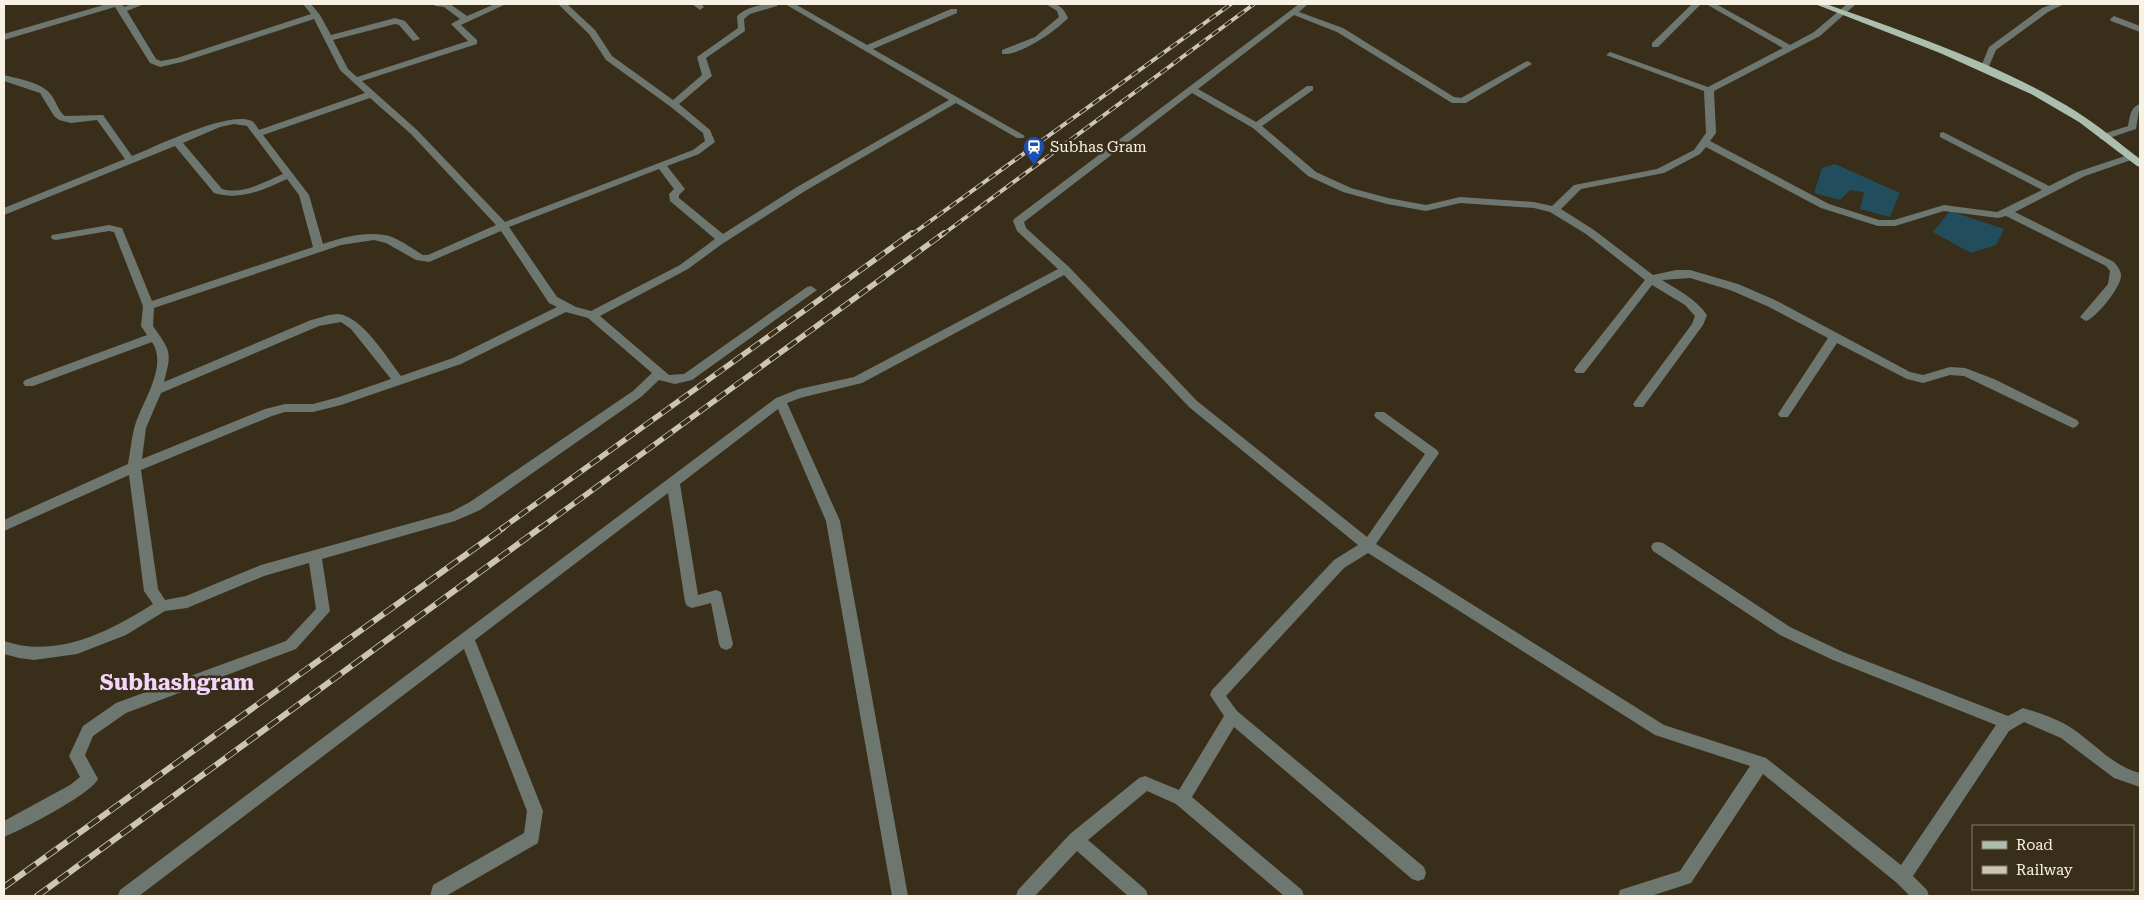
<svg xmlns="http://www.w3.org/2000/svg" width="2144" height="900" viewBox="0 0 2144 900" font-family="'Roboto Serif',serif">
<style>
.water{fill:#214d5d}
.lines{fill:none;stroke-linecap:round;stroke-linejoin:round}
.minor{fill:#6e776f;fill-rule:evenodd}
.major{fill:#acbfaf;fill-rule:evenodd}
.rail-far2-casing{stroke:#ccc5b6;stroke-width:4}
.rail-far1-casing{stroke:#ccc5b6;stroke-width:5.5}
.rail-casing{stroke:#ccc5b6;stroke-width:6}
.rail-far2{stroke:#382e1a;stroke-width:2.5;stroke-dasharray:8;stroke-linecap:butt}
.rail-far1{stroke:#382e1a;stroke-width:4;stroke-dasharray:11;stroke-linecap:butt}
.rail{stroke:#382e1a;stroke-width:4.5;stroke-dasharray:13;stroke-linecap:butt}
.labels{text-anchor:middle;dominant-baseline:central;stroke-width:5;stroke-linejoin:round;paint-order:stroke}
.far-poi-label{font-size:15px;fill:#f8f2e5;stroke:#382e1a;text-anchor:start}
.district-label{font-size:22px;font-weight:bold;fill:#f4d6fc;stroke:#382e1a}
</style>
<rect width="100%" height="100%" fill="#382e1a"/>
<!-- water -->
<g class="water">
<polygon points="1835,164 1900,193 1890,217 1860,209 1864,192 1850,190 1840,200 1814,193 1822,168"/>
<polygon points="1950,211 2004,229 1996,245 1971,253 1933,232"/>
</g>
<g class="lines">
<!-- minor -->
<g class="minor">
<path d="M 107,4 L 122,4 L 124,7 L 132,4 L 144,4 L 127,11 L 156,59 L 161,61 L 177,58 L 311,14 L 303,4 L 311,4 L 320,15 L 331,35 L 395,18 L 405,21 L 420,39 L 413,41 L 399,25 L 395,24 L 333,40 L 348,69 L 357,77 L 468,41 L 451,24 L 460,19 L 444,7 L 435,6 L 434,4 L 450,4 L 467,16 L 495,4 L 506,4 L 461,25 L 477,40 L 477,44 L 362,81 L 417,130 L 505,222 L 693,150 L 705,141 L 703,133 L 671,107 L 606,60 L 589,34 L 558,4 L 567,4 L 595,30 L 612,56 L 673,100 L 702,75 L 697,57 L 738,28 L 737,16 C 748,6 763,4 778,4 L 777,6 L 750,14 L 744,19 L 745,31 L 706,58 L 712,76 L 679,104 L 710,130 L 715,142 L 699,154 L 667,166 L 685,189 L 679,195 L 679,198 L 723,234 L 797,187 L 949,100 L 785,4 L 795,4 L 867,45 L 951,9 L 957,9 L 957,13 L 873,49 L 1025,136 L 1023,138 L 1017,138 L 956,103 L 805,191 L 722,244 L 688,269 L 600,316 L 669,375 L 684,374 L 807,287 L 811,286 L 817,290 L 692,380 L 675,384 L 659,380 L 641,397 L 480,510 L 455,521 L 322,559 L 330,611 L 296,649 L 126,713 L 93,736 L 85,755 L 98,779 C 91,794 22,830 4,837 L 4,821 L 70,785 L 80,777 L 69,756 L 83,726 L 116,703 L 286,641 L 316,609 L 309,563 L 264,576 L 187,608 L 165,611 L 126,635 L 77,654 L 34,660 L 19,658 L 4,654 L 4,641 C 56,659 109,632 153,604 L 144,591 L 129,475 L 4,531 L 4,520 L 128,464 C 130,453 131,441 134,429 C 140,404 169,367 152,342 L 33,386 L 25,386 L 23,383 L 25,380 L 147,335 L 141,326 L 143,306 L 114,232 L 109,231 L 56,240 L 52,239 L 51,237 L 52,235 L 109,225 L 122,228 L 152,301 L 313,247 L 299,195 L 287,179 C 263,190 241,201 214,193 L 175,146 L 4,215 L 4,208 L 125,159 L 97,120 L 71,123 L 59,120 L 54,116 L 40,93 L 4,81 L 4,75 C 18,79 43,82 52,96 C 57,103 58,111 65,116 L 103,115 L 132,156 C 157,146 229,110 252,121 C 255,123 257,127 259,130 L 365,93 L 340,70 L 314,19 L 182,62 L 160,67 L 150,63 L 115,7 L 4,40 L 4,34 ZM 370,98 L 411,134 L 496,225 L 428,255 L 423,255 C 413,249 402,241 392,237 C 371,230 344,237 323,244 L 309,195 L 263,135 ZM 234,124 L 247,126 L 283,174 C 264,182 243,195 222,189 L 183,143 L 220,127 ZM 659,169 L 674,189 L 669,194 L 670,201 L 715,239 L 680,265 L 591,311 L 576,307 L 557,297 L 509,227 ZM 501,231 L 549,303 L 557,307 L 453,358 L 401,376 C 387,358 362,316 338,314 C 329,314 320,318 311,320 L 164,382 C 172,351 171,352 153,326 L 154,308 L 341,245 L 374,240 L 386,243 L 416,260 L 429,262 ZM 566,312 L 588,318 L 652,373 L 633,391 L 470,502 L 451,512 L 261,565 L 186,596 L 165,600 L 158,589 L 141,470 L 272,416 L 285,412 L 313,412 L 341,405 L 461,364 ZM 341,322 L 351,329 L 391,379 L 339,397 L 313,404 L 285,404 L 265,409 L 142,459 L 146,428 L 161,393 L 319,326 Z"/>
<polygon points="692,4 701,4 704,7 700,10"/>
<path d="M 1046,4 C 1058,3 1063,7 1068,18 C 1056,31 1020,56 1002,54 L 1002,50 L 1035,37 L 1059,17 L 1057,11 Z"/>
<path d="M 1299,4 L 1308,4 L 1299,12 L 1343,28 L 1454,97 L 1461,98 L 1525,62 L 1528,61 L 1532,64 L 1466,103 L 1452,103 L 1337,32 L 1294,15 L 1198,89 L 1256,122 L 1307,86 L 1313,86 L 1313,90 L 1262,126 L 1316,172 L 1351,188 L 1388,198 L 1426,205 L 1460,197 L 1534,202 L 1552,206 L 1574,185 L 1657,169 L 1694,150 L 1706,133 L 1704,91 L 1606,55 L 1610,52 L 1613,53 L 1708,87 L 1783,48 L 1706,4 L 1716,4 L 1790,45 L 1814,32 L 1847,4 L 1856,4 L 1820,36 L 1714,91 L 1716,133 L 1710,141 L 1829,204 L 1879,220 L 1894,220 L 1944,205 L 1997,212 L 2042,190 L 1940,137 L 1940,133 L 1943,132 L 2049,186 L 2077,172 L 2128,155 L 2134,155 L 2134,159 L 2085,176 L 2015,212 L 2114,262 C 2117,266 2121,270 2121,275 C 2122,286 2096,318 2086,321 L 2080,317 L 2108,284 L 2110,271 L 2106,266 L 2006,216 L 1998,218 L 1944,211 L 1895,226 L 1878,226 L 1821,208 L 1706,147 L 1700,154 L 1664,173 L 1581,189 L 1561,209 L 1594,230 L 1653,275 L 1676,270 L 1690,270 L 1738,284 L 1775,300 L 1910,372 L 1923,375 L 1950,367 L 1965,368 L 1994,379 L 2077,420 L 2079,423 L 2077,426 L 2073,428 L 1964,376 L 1950,375 L 1923,383 L 1907,379 L 1837,343 L 1788,417 L 1780,417 L 1778,414 L 1780,411 L 1828,338 L 1767,306 L 1730,290 L 1690,278 L 1662,280 C 1678,290 1696,299 1707,315 L 1703,325 L 1643,407 L 1635,407 L 1633,404 L 1635,401 L 1692,324 L 1695,316 L 1685,305 L 1652,285 L 1584,373 L 1576,373 L 1574,370 L 1576,367 L 1645,280 L 1586,234 L 1550,212 L 1534,208 L 1460,203 L 1426,211 L 1387,204 L 1343,192 L 1308,176 L 1253,128 L 1192,93 L 1024,222 L 1026,228 L 1069,267 L 1197,401 L 1367,537 L 1425,454 L 1376,418 L 1374,415 L 1376,412 L 1384,412 L 1437,450 L 1439,453 L 1437,456 L 1376,544 L 1664,725 L 1766,758 L 1901,865 L 1996,725 L 1833,660 L 1780,635 L 1653,551 L 1651,547 L 1653,543 L 1658,542 L 1663,543 L 1790,627 L 1843,652 L 2008,716 L 2023,708 C 2040,713 2058,719 2073,729 C 2095,744 2113,766 2140,773 L 2140,787 L 2114,778 L 2061,738 L 2024,722 L 2009,731 L 1913,876 L 1927,890 L 1929,896 L 1910,896 L 1897,883 L 1763,774 L 1691,883 L 1651,896 L 1618,896 L 1620,890 L 1680,871 L 1750,766 L 1655,735 L 1368,553 L 1344,568 L 1226,696 L 1237,711 L 1424,867 L 1426,873 L 1424,879 L 1418,881 L 1412,879 L 1234,727 L 1192,797 L 1302,890 L 1304,896 L 1284,896 L 1176,804 L 1147,791 L 1088,840 L 1146,890 L 1148,896 L 1128,896 L 1077,851 L 1035,896 L 1016,896 L 1018,890 L 1070,834 L 1139,778 L 1145,776 L 1179,790 L 1224,716 L 1210,695 L 1212,690 L 1334,560 L 1358,545 L 1189,407 L 1064,275 L 862,383 L 800,398 L 787,403 L 840,521 L 908,896 L 892,896 L 826,521 L 778,409 L 680,484 L 698,595 L 716,590 L 721,592 L 733,644 L 731,648 L 726,650 L 721,648 L 719,644 L 711,603 L 692,608 L 687,606 L 685,602 L 668,493 L 475,640 L 543,811 L 538,843 L 446,896 L 430,896 L 433,885 L 524,833 L 527,811 L 464,649 L 139,896 L 118,896 L 120,890 L 776,398 L 799,389 L 854,377 L 1058,269 L 1017,231 L 1013,221 L 1014,219 Z"/>
<polygon points="1692,4 1701,4 1658,47 1652,47 1652,43"/>
<polygon points="2053,4 2064,4 2048,12 1996,50 1987,71 1981,71 1980,69 1989,47 2042,8"/>
<polygon points="2114,16 2140,26 2140,32 2111,21 2110,19"/>
<path d="M 2140,104 L 2136,129 L 2106,139 L 2100,139 L 2100,135 L 2128,126 C 2130,117 2130,107 2140,104 Z"/>
</g>
<!-- major -->
<path class="major" d="M 1815,4 L 1826,4 C 1908,33 2004,66 2077,112 C 2099,126 2119,143 2140,159 L 2140,167 L 2137,166 L 2079,122 L 2031,94 L 1940,53 Z"/>
<!-- rail-far2 casing -->
<g class="rail-far2-casing">
<g id="rail-far2">
<polyline points="911,235 1231,4"/>
<polyline points="942,235 1254,4"/>
</g>
</g>
<!-- rail-far1 casing -->
<g class="rail-far1-casing">
<g id="rail-far1">
<polyline points="501,529 912,233"/>
<polyline points="539,529 944,233"/>
</g>
</g>
<!-- rail casing -->
<g class="rail-casing">
<g id="rail">
<polyline points="4,887 503,528"/>
<polyline points="37,896 540,528"/>
</g>
</g>
<!-- rail-far2 -->
<use href="#rail-far2" class="rail-far2"/>
<!-- rail-far1 -->
<use href="#rail-far1" class="rail-far1"/>
<!-- rail -->
<use href="#rail" class="rail"/>
</g>
<!-- icons -->
<defs>
<g id="station-pin" transform="scale(1.125)"><path d="M0 17L-7.5 6A9.5 9.5 0 1 1 7.5 6Z" fill="#1a4fb4" stroke="#382e1a"/><path d="M-3-6H3Q5-6 5-4V2Q5 4 3 4L4.5 6H3L1.5 4h-3L-3 6H-4.5L-3 4Q-5 4-5 2V-4Q-5-6-3-6ZM-3.5-4v3h7v-3ZM-3.5 1v1.5H-2V1ZM2 1v1.5H3.5V1Z" fill="#fff"/></g>
</defs>
<g fill-rule="evenodd">
<use href="#station-pin" x="1034" y="147"/>
</g>
<g class="labels">
<!-- far-poi labels -->
<g class="far-poi-label">
<text x="1050" y="147">Subhas Gram</text>
</g>
<!-- district labels -->
<g class="district-label">
<text x="177" y="682">Subhashgram</text>
</g>
</g>
<!-- border -->
<rect width="2144" height="900" fill="none" stroke="#f8f2e5" stroke-width="10"/>
<!-- legend -->
<rect x="1972" y="825" width="162" height="65" fill="#382e1a" stroke="#857c6b"/>
<rect x="1982" y="841" width="25" height="8" fill="#acbfaf" stroke="#857c6b"/>
<text x="2016" y="850" font-size="15" fill="#f8f2e5">Road</text>
<rect x="1982" y="866" width="25" height="8" fill="#ccc5b6" stroke="#857c6b"/>
<text x="2016" y="875" font-size="15" fill="#f8f2e5">Railway</text>
</svg>
